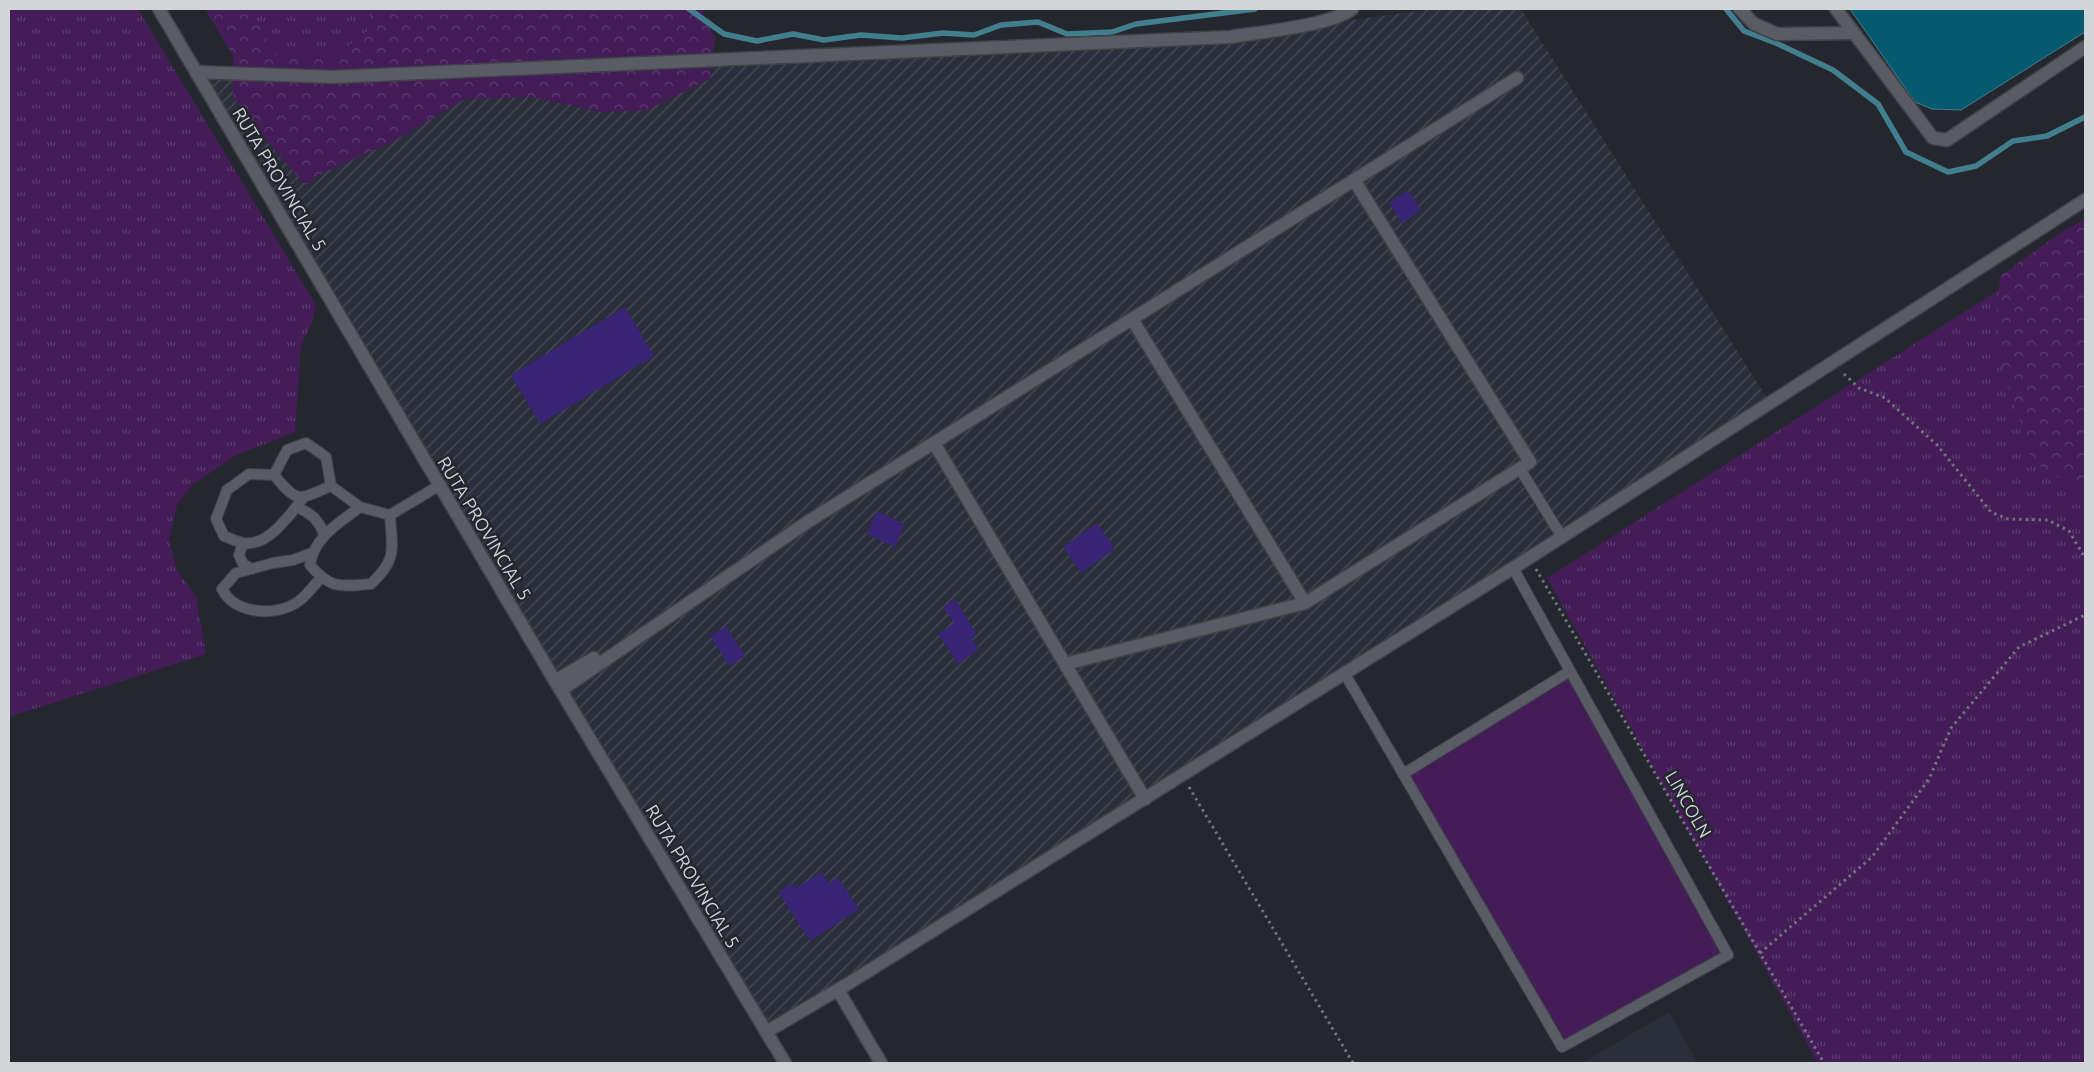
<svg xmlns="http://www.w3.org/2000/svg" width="2094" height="1072" viewBox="0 0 2094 1072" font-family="Ubuntu,sans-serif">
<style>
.built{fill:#2a2f3b}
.industrial{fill:url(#industrial-furrows)}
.grass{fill:url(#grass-tufts)}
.forest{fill:url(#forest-crowns)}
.pitch{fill:#431c58}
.water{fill:#055a6f;stroke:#427f8e}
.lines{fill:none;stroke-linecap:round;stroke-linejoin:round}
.stream{stroke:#427f8e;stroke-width:5.5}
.building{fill:#392575}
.lane-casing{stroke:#404348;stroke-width:12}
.street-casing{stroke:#404348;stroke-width:15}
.secondary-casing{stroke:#404348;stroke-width:15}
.path{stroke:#717479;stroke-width:3;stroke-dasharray:2.5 4;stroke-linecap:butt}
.lane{stroke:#595c64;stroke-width:10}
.street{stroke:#595c64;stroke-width:12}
.secondary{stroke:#595c64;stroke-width:12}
.labels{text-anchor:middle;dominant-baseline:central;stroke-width:5;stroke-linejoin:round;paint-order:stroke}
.street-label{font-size:18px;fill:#d2d4d8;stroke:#24272d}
</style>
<defs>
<pattern id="industrial-furrows" width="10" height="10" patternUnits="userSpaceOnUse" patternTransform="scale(1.25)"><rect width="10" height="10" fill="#2a2f3b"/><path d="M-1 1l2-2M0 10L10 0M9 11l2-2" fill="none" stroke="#484c57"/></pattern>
<pattern id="grass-tufts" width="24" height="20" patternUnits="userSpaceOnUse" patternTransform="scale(1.25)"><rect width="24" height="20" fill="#431c58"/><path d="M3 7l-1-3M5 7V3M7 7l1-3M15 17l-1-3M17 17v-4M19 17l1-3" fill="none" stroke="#5d3c6f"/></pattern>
<pattern id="forest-crowns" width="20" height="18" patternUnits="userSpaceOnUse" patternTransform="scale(1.25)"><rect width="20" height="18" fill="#431c58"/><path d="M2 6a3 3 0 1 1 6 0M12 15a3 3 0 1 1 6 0" fill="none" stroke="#5d3c6f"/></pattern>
</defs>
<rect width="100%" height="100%" fill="#24272d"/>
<!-- built -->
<polygon class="built" points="1669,1012 1698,1063 1582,1063"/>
<!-- industrial -->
<polygon class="industrial" points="1431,9 1521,9 1770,403 766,1032 196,72 1230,37"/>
<!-- grass -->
<g class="grass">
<polygon points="9,9 138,9 316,305 312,323 301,346 295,432 235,456 192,485 177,505 169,539 177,570 196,596 206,654 9,717"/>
<polygon points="239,9 408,9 385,52 273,67"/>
<polygon points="2085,235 2085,1063 1818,1063 1547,578"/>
</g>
<!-- forest -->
<g class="forest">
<polygon points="205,9 251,9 275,55 340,52 369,30 370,9 702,9 715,39 710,79 647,110 601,112 531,97 465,99 392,142 323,173 306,185 269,144 233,97 233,56"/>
<polygon points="2085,219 2085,492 2084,493 2032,461 1994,342 2000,276 2063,231"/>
</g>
<!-- pitch -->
<polygon class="pitch" points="1570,671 1728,955 1562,1047 1403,774"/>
<!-- water -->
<polygon class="water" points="1850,9 2085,9 2085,32 1961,110 1932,109 1915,102"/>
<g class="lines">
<!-- stream -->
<g class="stream">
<polyline points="689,9 724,34 757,41 793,34 824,40 861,35 902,38 943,33 974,35 1001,25 1038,22 1067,34 1112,32 1136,24 1255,9"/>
<polyline points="1726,9 1744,31 1776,43 1833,70 1878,104 1906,152 1948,172 1976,166 2013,141 2047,136 2085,117"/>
</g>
</g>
<!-- building -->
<g class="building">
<polygon points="1408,190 1421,210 1402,223 1389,203"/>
<polygon points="625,307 654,356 540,424 511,375"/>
<polygon points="877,511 905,524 895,547 867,534"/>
<polygon points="1097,523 1115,549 1081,573 1063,547"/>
<polygon points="955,599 977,635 972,639 979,649 958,664 938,634 954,623 943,607"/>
<polygon points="726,626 745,656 729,666 710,636"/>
<polygon points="822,872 829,883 838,877 859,909 810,941 778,892 792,883 796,888"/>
</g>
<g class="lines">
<!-- lane casing -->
<g class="lane-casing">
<g id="lane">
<polyline points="1520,469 1562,537"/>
<path d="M 274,475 L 249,474 L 227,490 L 216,519 L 224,536 C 230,538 237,542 243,543 C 269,547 290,514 304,497"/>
<path d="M 331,486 C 298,500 298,504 274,475 L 287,450 L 306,443 L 326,457 L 331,486 L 360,507 L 390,515 L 440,485"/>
<path d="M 296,507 C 311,513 318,519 324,534"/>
<path d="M 360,507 C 339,523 314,537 310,565 C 331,590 341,586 371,584 C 398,558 392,550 390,515"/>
<polyline points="243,543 239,555 243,564 252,569"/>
<path d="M 312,553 L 293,560 L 273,563 L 236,573 L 222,589 C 235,615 277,617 299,601 C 307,595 314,585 321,578"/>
<polyline points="1345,674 1562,1047 1728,955 1513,568"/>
<polyline points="1403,774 1570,671"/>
</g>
</g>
<!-- street casing -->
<g class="street-casing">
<g id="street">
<polyline points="1740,9 1754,24 1777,34 1853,33"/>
<polyline points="1836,9 1933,138 1947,140 2085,47"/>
<path d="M 196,72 L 333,77 L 1230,37 C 1260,32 1330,26 1352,9"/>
<polyline points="1132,319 1305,603"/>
<polyline points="934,443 1145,799"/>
<polyline points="1065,664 1305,603 1530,462 1354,180"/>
<polyline points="555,681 594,658"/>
<polyline points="561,690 809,521 1517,78"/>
<polyline points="838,990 881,1063"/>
<polyline points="766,1032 846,985 1529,558 2085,200"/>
</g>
</g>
<!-- secondary casing -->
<g class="secondary-casing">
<polyline id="secondary" points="159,9 555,681 785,1063"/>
</g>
<!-- path -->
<g class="path">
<polyline points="1844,374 1859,388 1885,398 1937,445 1991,512 2008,519 2048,520 2069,531 2085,558"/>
<polyline points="1536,569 1824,1063"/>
<polyline points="1189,787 1353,1063"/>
<polyline points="1760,953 1872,857 1929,779 1951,728 2019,647 2085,615"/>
</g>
<!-- lane -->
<use href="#lane" class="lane"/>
<!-- street -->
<use href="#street" class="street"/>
<!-- secondary -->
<use href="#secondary" class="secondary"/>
</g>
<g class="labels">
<!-- street labels -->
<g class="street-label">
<text transform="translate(280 179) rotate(59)">RUTA PROVINCIAL 5</text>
<text transform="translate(485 528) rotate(59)">RUTA PROVINCIAL 5</text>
<text transform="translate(1689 804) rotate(60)">LINCOLN</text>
<text transform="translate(693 876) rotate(59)">RUTA PROVINCIAL 5</text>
</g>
</g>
<!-- border -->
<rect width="2094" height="1072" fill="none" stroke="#d2d4d8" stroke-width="20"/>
</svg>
